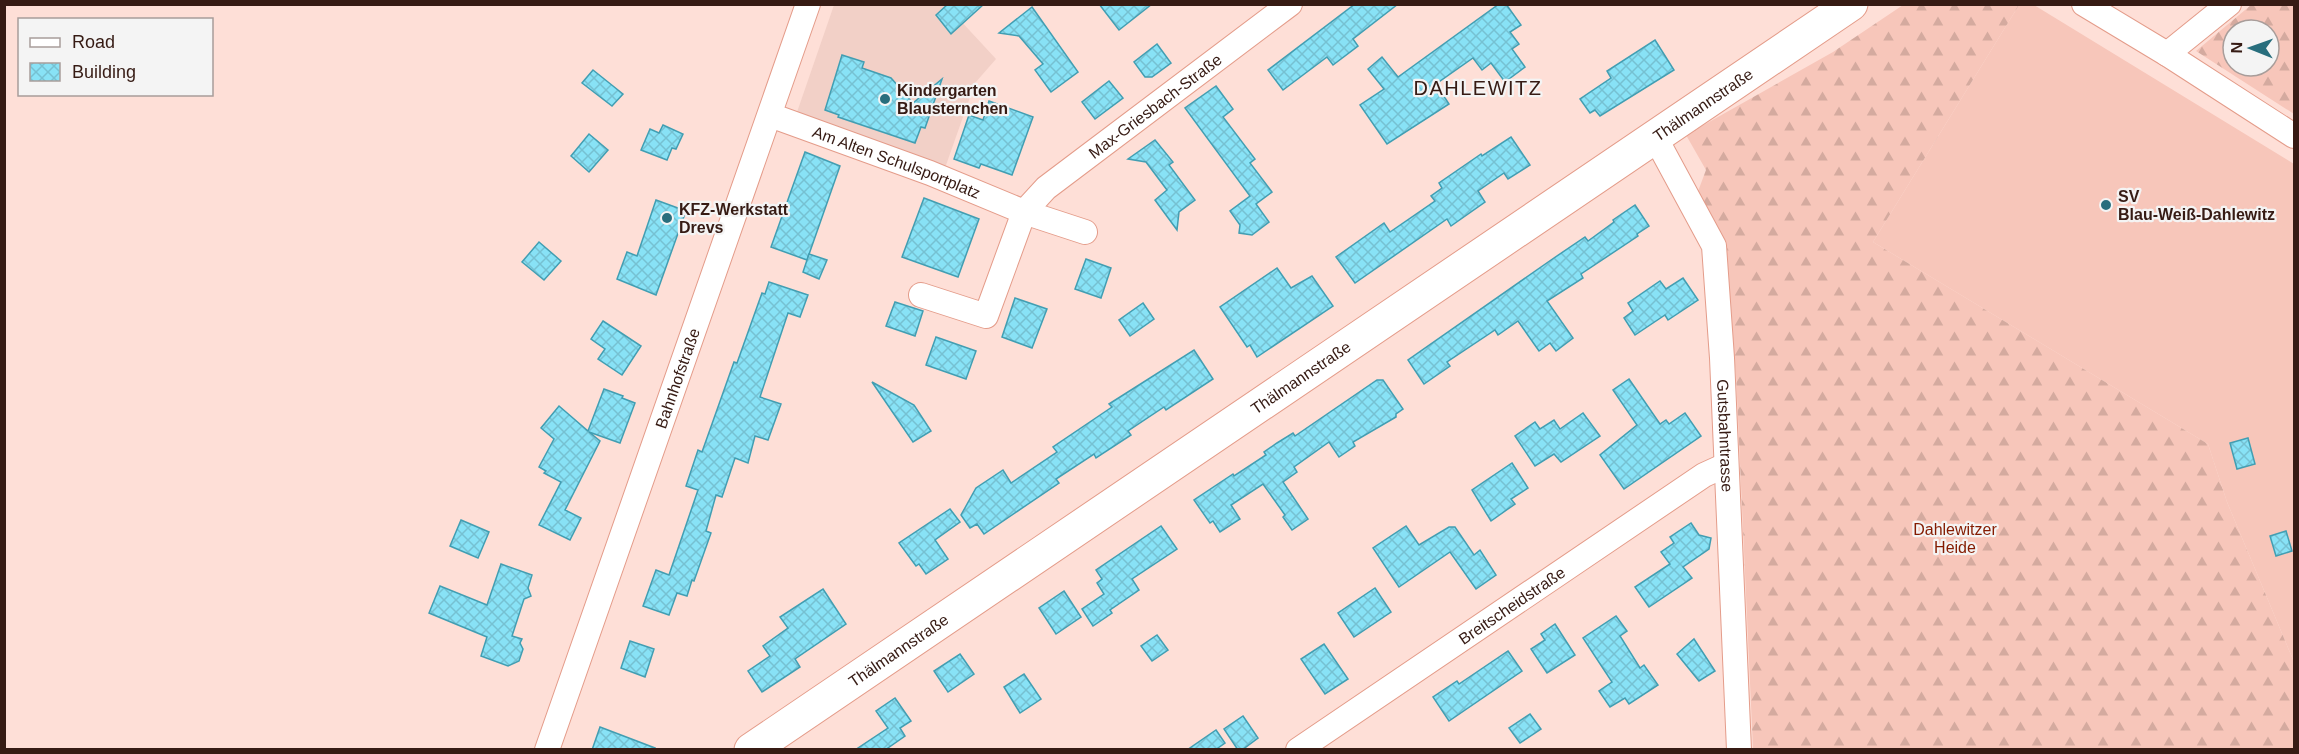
<svg xmlns="http://www.w3.org/2000/svg" width="2299" height="754" viewBox="0 0 2299 754" font-family="Helvetica,sans-serif">
<style>
.built{fill:#f2d0c7}
.grass{fill:#f7c6ba}
.forest{fill:url(#forest-firs);fill-rule:evenodd}
.building{fill:url(#building-cross-hatch);stroke:#429eb2;stroke-width:1.5}
.lines{fill:none;stroke-linecap:round;stroke-linejoin:round}
.street-casing{stroke:#e49c8a;stroke-width:26}
.secondary-casing{stroke:#e49c8a;stroke-width:35}
.street{stroke:#fff;stroke-width:24}
.secondary{stroke:#fff;stroke-width:33}
.poi-dot{fill:#286e7d;stroke:#f4f4f4;stroke-width:2}
.labels{text-anchor:middle;dominant-baseline:central;stroke-width:4.5;stroke-linejoin:round;paint-order:stroke}
.poi-label{font-size:16px;font-weight:bold;fill:#361b14;stroke:#f4f4f4;text-anchor:start}
.street-label{font-size:16px;fill:#361b14;stroke:#f4f4f4}
.park-label{font-size:16px;fill:#841b01;stroke:#f4f4f4}
.quarter-label{font-size:20px;letter-spacing:1.5px;fill:#361b14;stroke:#f4f4f4}
</style>
<defs>
<pattern id="forest-firs" width="22" height="20" patternUnits="userSpaceOnUse" patternTransform="scale(1.5)"><rect width="22" height="20" fill="#f7c6ba"/><path d="M5 1l3.5 6h-7zM16 11l3.5 6h-7z" fill="#d4aa9f"/></pattern>
<pattern id="building-cross-hatch" width="8" height="8" patternUnits="userSpaceOnUse" patternTransform="scale(1.5)"><rect width="8" height="8" fill="#88e2f6"/><path d="M0 0l8 8M0 8l8-8" fill="none" stroke="#76c1d2"/></pattern>
</defs>
<rect width="100%" height="100%" fill="#fedfd7"/>
<!-- built -->
<polygon class="built" points="834,5 946,5 996,59 975,83 945,168 796,115"/>
<!-- grass -->
<polygon class="grass" points="2019,5 2034,5 2294,164 2294,662 2227,502 2208,444 1873,242"/>
<!-- forest -->
<g class="forest">
<polygon points="1903,5 2019,5 1873,242 2208,444 2227,502 2294,662 2294,749 1753,749 1736,375 1722,250 1697,194 1706,170 1686,135 1833,52"/>
<path d="M 2251,5 L 2294,5 L 2294,114 L 2196,51 ZM 2233,30 L 2269,30 L 2269,66 L 2233,66 Z"/>
</g>
<!-- building -->
<g class="building">
<polygon points="948,4 984,4 951,34 936,15"/>
<polygon points="1099,4 1152,4 1119,30"/>
<polygon points="1355,4 1398,4 1353,39 1358,46 1333,65 1327,57 1283,90 1268,70"/>
<polygon points="1499,4 1506,4 1521,25 1510,32 1519,44 1512,49 1525,67 1505,82 1491,63 1482,70 1473,58 1436,84 1449,104 1387,144 1360,105 1384,89 1368,69 1382,57 1398,77"/>
<polygon points="1032,7 1078,72 1051,92 1035,70 1043,64 1019,36 999,33"/>
<polygon points="1655,40 1674,70 1600,116 1595,110 1590,113 1580,99 1611,78 1607,71"/>
<polygon points="1157,44 1171,63 1152,77 1145,77 1134,62"/>
<polygon points="842,55 864,62 862,68 891,78 913,103 942,79 925,128 921,127 915,143 838,117 839,115 825,110"/>
<polygon points="593,70 623,94 612,106 582,83"/>
<polygon points="1109,81 1123,98 1095,119 1082,102"/>
<polygon points="1216,86 1233,109 1223,117 1255,159 1250,163 1272,192 1256,204 1269,222 1252,235 1239,233 1240,225 1230,211 1250,196 1185,108"/>
<polygon points="989,101 1033,117 1012,175 981,164 979,168 954,159 969,115 983,120"/>
<polygon points="663,125 683,134 676,149 672,148 667,160 641,150 650,129 659,133"/>
<polygon points="589,134 608,150 589,172 571,156"/>
<polygon points="1511,137 1530,165 1508,179 1504,173 1478,191 1485,202 1451,226 1447,219 1355,283 1336,257 1384,223 1390,232 1435,201 1431,196 1442,188 1439,183 1481,154 1482,156"/>
<polygon points="1155,140 1173,162 1169,165 1195,200 1179,212 1177,230 1155,200 1167,190 1146,162 1128,159"/>
<polygon points="805,152 840,166 807,260 771,247"/>
<polygon points="924,198 979,219 958,277 902,257"/>
<polygon points="656,200 686,211 656,295 617,279 627,252 637,256"/>
<polygon points="1635,205 1649,226 1637,234 1638,236 1581,274 1583,278 1547,301 1573,338 1556,351 1550,343 1539,351 1518,321 1498,335 1495,330 1447,362 1450,366 1424,384 1408,360 1551,260 1585,237 1588,241 1614,222 1613,220"/>
<polygon points="539,242 561,261 544,280 522,262"/>
<polygon points="809,254 827,260 819,279 803,272"/>
<polygon points="1086,259 1111,268 1101,298 1075,289"/>
<polygon points="1277,268 1291,288 1312,276 1333,306 1257,357 1250,345 1247,347 1220,307"/>
<polygon points="1683,278 1698,300 1668,320 1665,315 1635,335 1624,318 1633,311 1628,303 1660,281 1666,289"/>
<polygon points="769,282 808,295 800,317 788,313 760,397 781,404 768,440 755,436 748,463 735,458 722,497 716,495 706,531 711,533 694,581 692,580 687,596 677,593 669,615 643,606 656,570 669,575 698,490 686,486 698,450 702,452 734,362 737,363 762,293 765,294"/>
<polygon points="1015,298 1047,309 1032,348 1002,337"/>
<polygon points="895,302 923,311 915,336 886,326"/>
<polygon points="1143,303 1154,319 1130,336 1119,320"/>
<polygon points="603,321 641,346 622,375 598,359 605,349 591,339"/>
<polygon points="936,337 976,351 966,379 926,365"/>
<polygon points="1194,350 1213,379 1166,410 1164,407 1128,431 1131,435 1096,458 1094,454 1056,479 1059,483 984,534 977,524 970,528 961,515 976,488 1003,470 1011,483 1057,452 1053,447 1112,407 1109,404"/>
<polygon points="1629,379 1660,424 1666,420 1669,424 1685,413 1701,436 1624,489 1600,455 1637,425 1613,390"/>
<polygon points="1377,380 1383,380 1403,409 1396,414 1396,417 1353,442 1355,446 1339,457 1329,442 1294,467 1297,472 1283,482 1308,519 1292,530 1283,517 1285,515 1263,484 1231,505 1240,519 1220,532 1213,521 1210,523 1194,500 1233,474 1234,476 1266,455 1264,452 1277,443 1293,433 1295,436"/>
<polygon points="872,382 914,405 931,431 913,442"/>
<polygon points="604,389 623,396 622,398 635,403 620,443 589,432 600,441 565,510 581,518 570,540 539,525 561,482 544,473 546,471 539,467 554,439 541,428 559,406 588,431"/>
<polygon points="1583,413 1600,436 1561,462 1554,454 1535,466 1515,436 1535,422 1540,429 1554,420 1560,429"/>
<polygon points="2248,438 2255,464 2237,469 2230,443"/>
<polygon points="1512,463 1528,488 1511,499 1515,504 1491,521 1472,490"/>
<polygon points="950,509 960,522 935,540 948,559 926,574 919,564 916,566 899,543"/>
<polygon points="461,520 489,532 478,558 450,546"/>
<polygon points="1691,523 1699,535 1711,538 1709,549 1683,567 1692,578 1649,607 1635,587 1670,564 1661,552 1674,543 1670,537"/>
<polygon points="1161,526 1177,549 1132,579 1139,590 1110,610 1112,613 1093,626 1082,609 1104,594 1097,583 1102,579 1096,570"/>
<polygon points="1406,526 1419,545 1449,527 1455,527 1474,555 1480,550 1496,575 1476,589 1450,552 1399,587 1373,548"/>
<polygon points="2286,531 2292,551 2276,556 2270,536"/>
<polygon points="501,564 532,575 528,588 531,596 524,599 512,636 522,639 520,643 523,649 519,661 508,666 481,656 487,637 429,613 440,586 487,605"/>
<polygon points="1375,588 1391,612 1354,637 1338,613"/>
<polygon points="823,589 846,624 795,659 800,667 762,692 748,671 770,656 763,646 788,628 780,617"/>
<polygon points="1064,591 1081,617 1056,634 1039,608"/>
<polygon points="1616,616 1627,631 1620,636 1640,668 1644,665 1658,685 1629,704 1625,698 1610,707 1599,691 1612,682 1583,638"/>
<polygon points="1555,624 1575,655 1547,673 1531,649 1545,640 1541,634"/>
<polygon points="1157,635 1168,650 1152,661 1141,646"/>
<polygon points="1694,639 1715,671 1699,681 1677,654"/>
<polygon points="630,641 654,649 645,677 621,668"/>
<polygon points="1324,644 1348,679 1325,694 1301,659"/>
<polygon points="1508,651 1522,671 1449,721 1433,697 1457,681 1459,684"/>
<polygon points="960,654 974,674 948,692 934,671"/>
<polygon points="1024,674 1041,699 1020,713 1004,687"/>
<polygon points="895,698 911,721 900,728 905,736 885,750 855,750 888,728 876,711"/>
<polygon points="1530,714 1541,729 1520,743 1509,728"/>
<polygon points="1243,716 1258,738 1242,750 1238,750 1224,729"/>
<polygon points="600,727 655,748 654,750 592,750"/>
<polygon points="1216,730 1225,743 1215,750 1187,750"/>
</g>
<g class="lines">
<!-- street casing -->
<g class="street-casing">
<g id="street">
<polyline points="2084,4 2167,54 2294,136"/>
<polyline points="2167,54 2229,4"/>
<path id="s1" d="M 770,115 L 930,173 L 1024,212 L 1085,232"/>
<path id="s2" d="M 1655,137 L 1714,246 L 1722,358 L 1739,750"/>
<path id="s3" d="M 921,295 L 986,316 L 1024,212 L 1046,188 L 1290,4"/>
<path id="s4" d="M 547,750 L 808,4"/>
<path id="s5" d="M 1298,750 L 1704,475 L 1726,465"/>
</g>
</g>
<!-- secondary casing -->
<g class="secondary-casing">
<g id="secondary">
<path id="s6" d="M 751,750 L 1851,4"/>
</g>
</g>
<!-- street -->
<use href="#street" class="street"/>
<!-- secondary -->
<use href="#secondary" class="secondary"/>
</g>
<!-- markers -->
<g class="poi-dot">
<circle cx="885" cy="99" r="6"/>
<circle cx="2106" cy="205" r="6"/>
<circle cx="667" cy="218" r="6"/>
</g>
<g class="labels">
<!-- poi labels -->
<g class="poi-label">
<text x="897" y="90">Kindergarten<tspan x="897" dy="18">Blausternchen</tspan></text>
<text x="2118" y="196">SV<tspan x="2118" dy="18">Blau-Weiß-Dahlewitz</tspan></text>
<text x="679" y="209">KFZ-Werkstatt<tspan x="679" dy="18">Drevs</tspan></text>
</g>
<!-- street labels -->
<g class="street-label">
<text stroke="none"><textPath href="#s3" startOffset="348">Max-Griesbach-Straße</textPath></text>
<text stroke="none"><textPath href="#s6" startOffset="1150">Thälmannstraße</textPath></text>
<text stroke="none"><textPath href="#s1" startOffset="135">Am Alten Schulsportplatz</textPath></text>
<text stroke="none"><textPath href="#s4" startOffset="394">Bahnhofstraße</textPath></text>
<text stroke="none"><textPath href="#s6" startOffset="664">Thälmannstraße</textPath></text>
<text stroke="none"><textPath href="#s2" startOffset="314">Gutsbahntrasse</textPath></text>
<text stroke="none"><textPath href="#s5" startOffset="258">Breitscheidstraße</textPath></text>
<text stroke="none"><textPath href="#s6" startOffset="178">Thälmannstraße</textPath></text>
</g>
<!-- park labels -->
<g class="park-label">
<text x="1955" y="529">Dahlewitzer<tspan x="1955" dy="18">Heide</tspan></text>
</g>
<!-- quarter labels -->
<g class="quarter-label">
<text x="1478" y="88">DAHLEWITZ</text>
</g>
</g>
<!-- border -->
<rect width="2299" height="754" fill="none" stroke="#361b14" stroke-width="12"/>
<!-- legend -->
<rect x="18" y="18" width="195" height="78" fill="#f4f4f4" stroke="#a89d9a" stroke-width="1.5"/>
<rect x="30" y="38" width="30" height="9" fill="#ffffff" stroke="#a89d9a" stroke-width="1.5"/>
<text x="72" y="48" font-size="18" fill="#361b14">Road</text>
<rect x="30" y="63" width="30" height="18" fill="url(#building-cross-hatch)" stroke="#a89d9a" stroke-width="1.5"/>
<text x="72" y="78" font-size="18" fill="#361b14">Building</text>
<!-- north arrow -->
<g transform="translate(2251 48) rotate(271)"><circle r="28" fill="#f4f4f4" stroke="#a89d9a" stroke-width="1.5"/>
<path d="M0-4.5L10 22L0 15L-10 22Z" fill="#286e7d"/>
<text y="-9" font-size="16" font-weight="bold" text-anchor="middle" fill="#361b14">N</text>
</g>
</svg>
